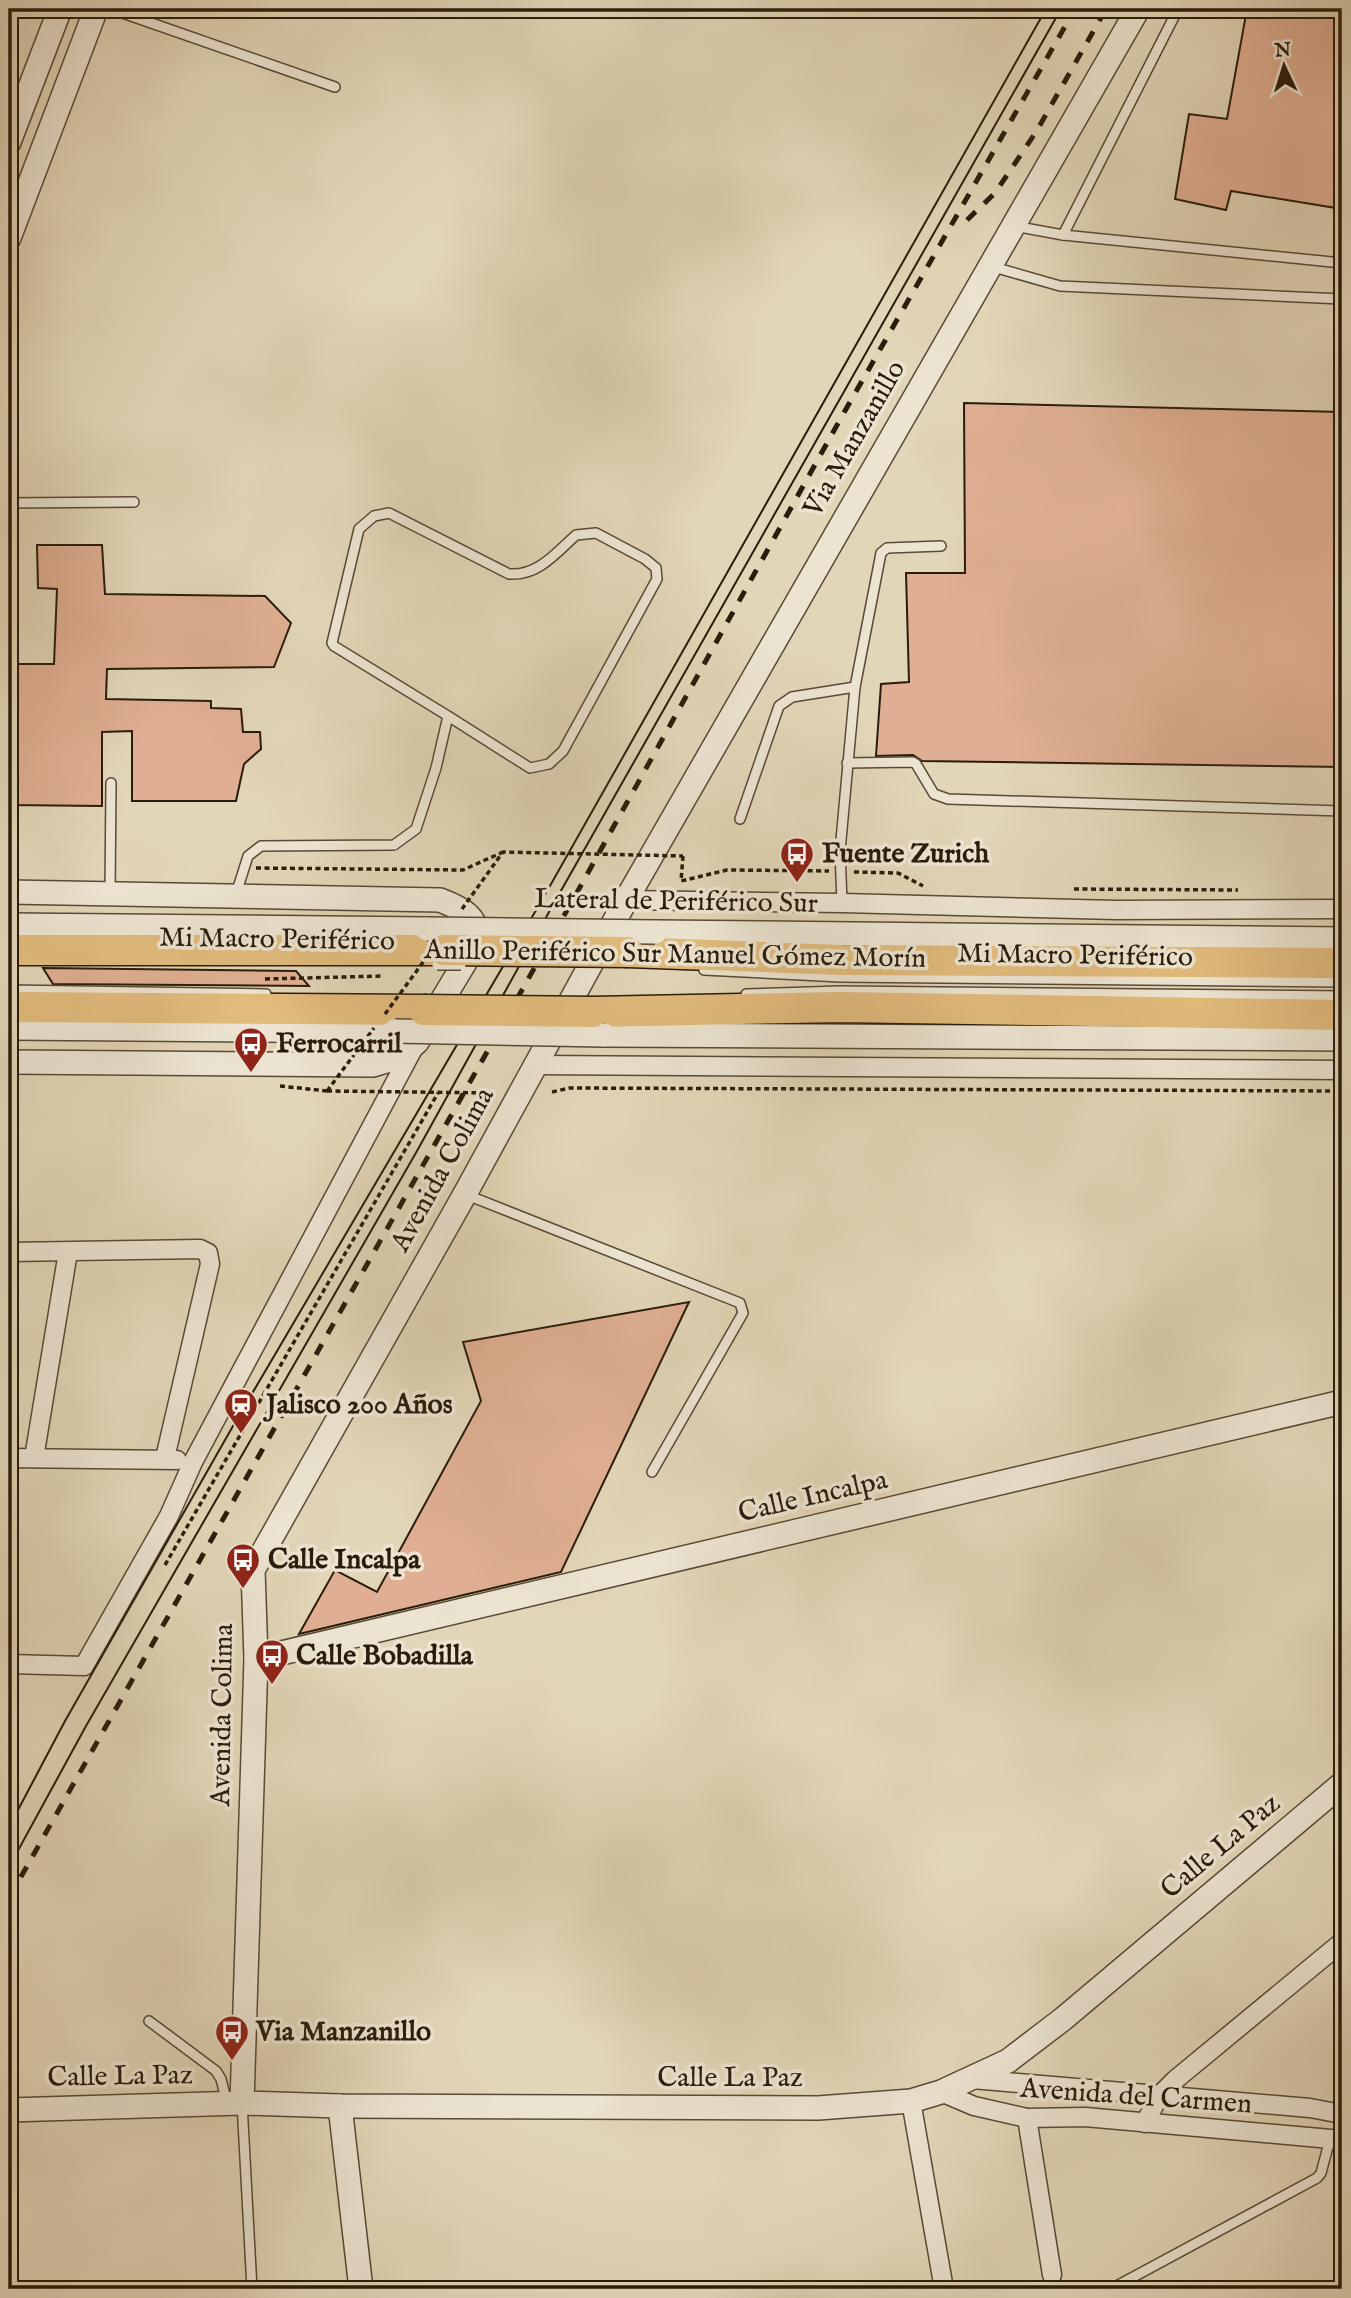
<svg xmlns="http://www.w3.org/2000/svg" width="1351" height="2298" viewBox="0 0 1351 2298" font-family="'IM FELL English',serif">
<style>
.building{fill:#e0af93;stroke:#2a1c0a;stroke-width:2}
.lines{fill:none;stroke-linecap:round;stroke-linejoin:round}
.service-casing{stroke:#584a36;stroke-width:12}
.minor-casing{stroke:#584a36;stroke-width:21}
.tertiary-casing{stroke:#584a36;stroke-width:26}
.trunk-casing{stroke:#2a1c0a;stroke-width:33}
.path{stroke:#2a1c0a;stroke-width:3.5;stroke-dasharray:5 3.5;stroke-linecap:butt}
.service{stroke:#ece4d1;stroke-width:9}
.minor{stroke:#ece4d1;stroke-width:18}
.tertiary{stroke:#ece4d1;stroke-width:23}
.trunk{stroke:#e1bb7c;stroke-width:30}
.tram{stroke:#2a1c0a;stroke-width:2}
.rail{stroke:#2a1c0a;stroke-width:5;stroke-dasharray:12 12;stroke-linecap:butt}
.service-bridge-casing{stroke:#584a36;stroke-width:12;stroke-linecap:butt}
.tertiary-bridge-casing{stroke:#584a36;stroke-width:26;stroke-linecap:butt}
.trunk-bridge-casing{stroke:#2a1c0a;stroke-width:33;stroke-linecap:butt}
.path-bridge{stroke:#2a1c0a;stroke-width:3.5;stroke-dasharray:5 3.5;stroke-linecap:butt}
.service-bridge{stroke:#ece4d1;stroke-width:9}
.tertiary-bridge{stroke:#ece4d1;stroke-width:23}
.trunk-bridge{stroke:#e1bb7c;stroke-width:30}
.labels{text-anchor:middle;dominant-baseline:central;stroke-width:7;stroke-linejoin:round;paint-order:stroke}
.street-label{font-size:28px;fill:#2a1c0a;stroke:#ece4d1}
.poi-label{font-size:28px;font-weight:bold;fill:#2a1c0a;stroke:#ece4d1;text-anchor:start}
</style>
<rect width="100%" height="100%" fill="#e2d6b8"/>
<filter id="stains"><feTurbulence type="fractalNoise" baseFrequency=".00286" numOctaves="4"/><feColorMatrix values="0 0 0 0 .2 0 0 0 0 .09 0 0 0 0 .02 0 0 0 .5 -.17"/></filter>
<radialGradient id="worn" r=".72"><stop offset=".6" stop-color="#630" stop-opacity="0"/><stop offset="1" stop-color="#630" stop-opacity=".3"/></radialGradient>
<!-- building -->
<g class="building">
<polygon points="1247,9 1342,9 1342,209 1231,191 1226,210 1175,199 1189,114 1227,119"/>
<polygon points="964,403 1342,412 1342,767 922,761 913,755 876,756 881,684 909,682 906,573 965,573"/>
<polygon points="37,545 102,545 105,594 265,596 291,623 274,667 107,669 106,699 211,701 211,708 241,709 243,732 260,732 261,749 244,764 236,801 132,801 132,731 102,732 102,806 9,805 9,664 54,664 57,589 38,588"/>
<polygon points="43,968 296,971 309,986 53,984"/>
<polygon points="689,1302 561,1572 299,1634 335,1570 377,1592 481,1401 463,1342"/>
</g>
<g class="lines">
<!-- service casing -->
<g class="service-casing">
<g id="service">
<polyline points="111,9 335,87"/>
<polyline points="1014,226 1063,235 1342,263"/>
<polyline points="1063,235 1178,9"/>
<polyline points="990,266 1060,286 1342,299"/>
<polyline points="9,503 134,502"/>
<polyline points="847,763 913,762 916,764 934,794 948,799 1342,811"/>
<polyline points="740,819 779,706 792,697 855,687"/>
<polyline points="110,893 111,783"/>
<path d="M 236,894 L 248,856 L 261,846 L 394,845 L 416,829 L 436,768 L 448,716 L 334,646 L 332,643 L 359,529 L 374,516 L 389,513 L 509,574 C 538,576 556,553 576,535 L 596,533 L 645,559 L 656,568 L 657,579 L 563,751 L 549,764 L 530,768 L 448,716"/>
<polyline points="842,903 840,851 855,687 881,553 887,548 941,546"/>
<polyline points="704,970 840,977 1342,982"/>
<polyline points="9,990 266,994"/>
<polyline points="746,994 839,991 1342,996"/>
<polyline points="467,1195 740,1303 743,1313 652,1472"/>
<polyline points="149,2021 216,2071 221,2079 227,2103"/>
<polyline points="242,2103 252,2289"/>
<polyline points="1111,2289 1317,2178 1321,2173 1330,2139"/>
</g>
</g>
<!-- minor casing -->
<g class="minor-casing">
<g id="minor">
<polyline points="626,900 842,903 1116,910 1342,909"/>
<polyline points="535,1065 1342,1070"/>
<polyline points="9,1252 200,1249 208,1253 210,1264 165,1458"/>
<polyline points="9,1458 177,1460"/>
<polyline points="34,1458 68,1252"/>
<polyline points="9,1664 84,1666 169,1516 193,1462 414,1047"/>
<polyline points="972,2079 1310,2108 1342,2114"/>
<polyline points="941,2092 974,2106 1027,2118 1085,2117 1342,2140"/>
<polyline points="911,2101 944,2289"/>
<polyline points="1027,2118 1052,2275"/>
<polyline points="1145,2123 1159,2096 1175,2080 1342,1942"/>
</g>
</g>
<!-- tertiary casing -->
<g class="tertiary-casing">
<g id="tertiary">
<polyline points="9,142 60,9"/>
<polyline points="9,238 96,9"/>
<path d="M 9,892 L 440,900 C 461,908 481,917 476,944 L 417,1042 L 400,1057 L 373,1065 L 9,1062"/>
<polyline points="9,925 427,929"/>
<polyline points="655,932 1342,939"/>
<polyline points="9,1028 395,1031"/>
<polyline points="604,1035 1342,1039"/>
<polyline points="256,1659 1342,1402"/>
<polyline points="242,2103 256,1659 253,1570 465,1194 626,900 1138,9"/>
<polyline points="340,2106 361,2289"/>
<polyline points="9,2110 242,2103 340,2106 818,2108 911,2101 941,2092 1008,2061 1063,2019 1342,1784"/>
</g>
</g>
<!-- trunk casing -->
<g class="trunk-casing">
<g id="trunk">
<polyline points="9,950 444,950"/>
<polyline points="628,952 841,960 1342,963"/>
<polyline points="9,1007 424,1010"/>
<polyline points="593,1012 840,1007 1342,1015"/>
</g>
</g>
<!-- path -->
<g class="path">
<polyline points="683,856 681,881 727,870 829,871"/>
<polyline points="256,868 463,870 503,852"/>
<polyline points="854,872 898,873 923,886"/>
<polyline points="1074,889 1238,890"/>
<polyline points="265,979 383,976"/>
<polyline points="280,1086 327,1091"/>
<polyline points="552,1092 570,1088 1342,1091"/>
<polyline points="165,1565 438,1093"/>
</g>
<!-- service -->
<use href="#service" class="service"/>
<!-- minor -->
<use href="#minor" class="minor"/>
<!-- tertiary -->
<use href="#tertiary" class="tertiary"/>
<!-- trunk -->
<use href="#trunk" class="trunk"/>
<!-- tram -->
<g class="tram">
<polyline points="9,1827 65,1721 233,1426 542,900 1046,9"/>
<polyline points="9,1867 86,1726 417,1151 554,903 1061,9"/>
</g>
<!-- rail -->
<g class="rail">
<polyline points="967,220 995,193 1036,132 1106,9"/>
<polyline points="9,1898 570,905 846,409 1075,9"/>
</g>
<!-- service-bridge casing -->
<g class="service-bridge-casing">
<polyline id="service-bridge" points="437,965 461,965"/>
</g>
<!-- tertiary-bridge casing -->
<g class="tertiary-bridge-casing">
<g id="tertiary-bridge">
<polyline points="427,929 655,932"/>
<polyline points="395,1031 604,1035"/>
</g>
</g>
<!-- trunk-bridge casing -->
<g class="trunk-bridge-casing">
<g id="trunk-bridge">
<polyline points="444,950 628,952"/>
<polyline points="424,1010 593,1012"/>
</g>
</g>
<!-- path-bridge -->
<g class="path-bridge">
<polyline points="462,909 503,852 683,856"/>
<polyline points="385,1014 424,961"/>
<polyline points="327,1091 374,1028"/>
<polyline points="327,1091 495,1093"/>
</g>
<!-- service-bridge -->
<use href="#service-bridge" class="service-bridge"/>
<!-- tertiary-bridge -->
<use href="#tertiary-bridge" class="tertiary-bridge"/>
<!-- trunk-bridge -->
<use href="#trunk-bridge" class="trunk-bridge"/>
</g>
<!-- icons -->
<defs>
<g id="bus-pin" transform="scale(1.75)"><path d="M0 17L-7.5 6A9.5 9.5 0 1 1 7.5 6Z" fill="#8f2418" stroke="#ece4d1"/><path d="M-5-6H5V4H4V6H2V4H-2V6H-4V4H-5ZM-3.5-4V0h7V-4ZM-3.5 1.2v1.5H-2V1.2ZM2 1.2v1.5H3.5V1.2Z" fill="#fff"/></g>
<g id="station-pin" transform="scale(1.75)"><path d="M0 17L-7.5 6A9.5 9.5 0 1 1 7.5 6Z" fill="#8f2418" stroke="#ece4d1"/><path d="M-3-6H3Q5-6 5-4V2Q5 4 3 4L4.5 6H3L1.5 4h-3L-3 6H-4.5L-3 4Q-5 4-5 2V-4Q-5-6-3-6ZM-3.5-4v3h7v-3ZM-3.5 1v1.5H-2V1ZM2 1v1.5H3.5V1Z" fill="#fff"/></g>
</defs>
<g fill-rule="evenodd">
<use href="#bus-pin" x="797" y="854"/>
<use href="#bus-pin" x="251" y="1044"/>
<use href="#station-pin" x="241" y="1405"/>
<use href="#bus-pin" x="243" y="1560"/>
<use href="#bus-pin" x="272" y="1656"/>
<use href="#bus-pin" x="232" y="2032"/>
</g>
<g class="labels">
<!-- street labels -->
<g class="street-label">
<text transform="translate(855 439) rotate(-60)">Via Manzanillo</text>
<text transform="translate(676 902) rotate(1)">Lateral de Periférico Sur</text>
<text transform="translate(277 940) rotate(1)">Mi Macro Periférico</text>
<text transform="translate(675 955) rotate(1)">Anillo Periférico Sur Manuel Gómez Morín</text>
<text transform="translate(1075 956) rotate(1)">Mi Macro Periférico</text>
<text transform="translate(443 1170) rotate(-61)">Avenida Colima</text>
<text transform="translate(813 1497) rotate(-13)">Calle Incalpa</text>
<text transform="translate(223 1715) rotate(-89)">Avenida Colima</text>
<text transform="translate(1221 1847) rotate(-40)">Calle La Paz</text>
<text transform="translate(120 2077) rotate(-1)">Calle La Paz</text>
<text x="730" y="2078">Calle La Paz</text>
<text transform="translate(1136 2097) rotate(4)">Avenida del Carmen</text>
</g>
<!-- poi labels -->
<g class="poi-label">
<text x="822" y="854">Fuente Zurich</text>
<text x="276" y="1044">Ferrocarril</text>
<text x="266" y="1405">Jalisco 200 Años</text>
<text x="268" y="1560">Calle Incalpa</text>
<text x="296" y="1656">Calle Bobadilla</text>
<text x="256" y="2032">Via Manzanillo</text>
</g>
</g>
<!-- margin -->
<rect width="1351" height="2298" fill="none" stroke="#e2d6b8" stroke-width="35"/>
<rect x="10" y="10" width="1330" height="2277" fill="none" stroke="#2a1c0a" stroke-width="3.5"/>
<rect x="18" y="18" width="1316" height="2263" fill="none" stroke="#2a1c0a" stroke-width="2"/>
<!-- north arrow -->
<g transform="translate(1284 66) rotate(356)" stroke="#ece4d1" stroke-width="5" paint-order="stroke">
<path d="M0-5L12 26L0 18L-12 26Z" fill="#2a1c0a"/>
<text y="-10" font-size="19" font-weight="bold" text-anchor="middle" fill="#2a1c0a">N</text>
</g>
<rect width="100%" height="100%" filter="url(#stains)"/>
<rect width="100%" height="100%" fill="url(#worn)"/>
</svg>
